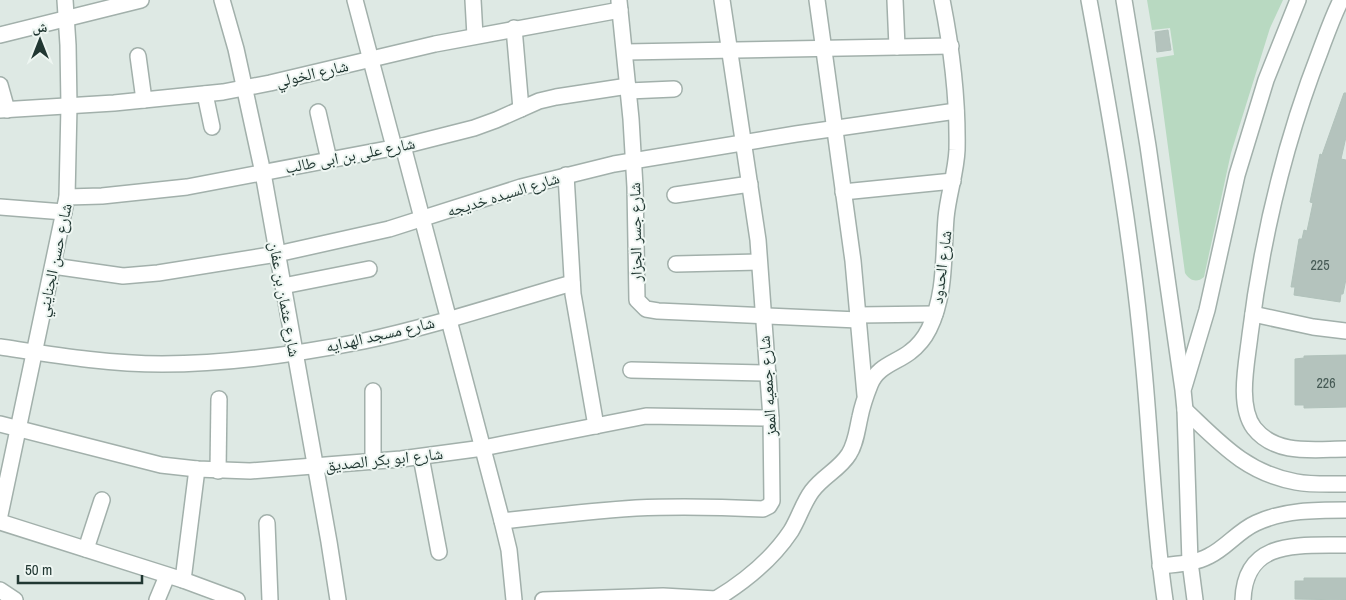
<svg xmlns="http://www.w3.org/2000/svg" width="1346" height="600" viewBox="0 0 1346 600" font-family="'Archivo Narrow','Noto Naskh Arabic',sans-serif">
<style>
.green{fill:#b8d9c1}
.building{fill:#b4c3bd;stroke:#b1c2bb}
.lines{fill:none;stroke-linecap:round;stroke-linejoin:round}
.minor-casing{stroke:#a2b0ab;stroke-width:18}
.minor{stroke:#fff;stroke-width:15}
.labels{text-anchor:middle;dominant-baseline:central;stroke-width:4;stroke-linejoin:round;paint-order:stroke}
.number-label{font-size:14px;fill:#465a55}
.street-label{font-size:16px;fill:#213732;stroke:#eef6f2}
</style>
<rect width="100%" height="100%" fill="#dee9e4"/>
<!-- green -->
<path class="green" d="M 1147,0 L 1283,0 L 1270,28 L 1231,153 L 1204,277 C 1197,283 1190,281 1185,273 L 1156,58 L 1174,55 L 1170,28 L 1152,30 Z"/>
<!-- building -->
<g class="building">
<polygon points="1168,30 1171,50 1157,52 1155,32"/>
<polygon points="1344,93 1346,93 1346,137 1341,159 1346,160 1346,279 1343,294 1341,294 1340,302 1294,295 1295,287 1291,287 1299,239 1302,239 1304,230 1307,231 1313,203 1310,202 1320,154 1322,155"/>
<polygon points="1346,355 1346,407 1304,408 1304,405 1295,405 1295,359 1304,358 1304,356"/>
<polygon points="1304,578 1346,578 1346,600 1295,599 1295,581 1304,581"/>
</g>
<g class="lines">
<!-- minor casing -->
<g class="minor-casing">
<g id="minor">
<polyline points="222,0 236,49 263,173 329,542 338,600"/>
<polyline points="355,0 394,147"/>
<polyline points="473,0 475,36"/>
<polyline points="817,0 853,261 865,395"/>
<polyline points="895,0 897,47"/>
<path d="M 1089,0 C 1111,119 1132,238 1143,359 C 1151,439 1153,520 1165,600"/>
<polyline points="1124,0 1148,146 1183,390 1185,410 1190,562 1195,600"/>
<path d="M 1341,0 C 1333,16 1327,33 1321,49 C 1285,141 1262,238 1250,335 C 1247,362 1237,405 1254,428 C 1276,456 1315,449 1346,449"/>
<polyline points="619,1 631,119 635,187 637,300 646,309 658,311 858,320"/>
<polyline points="514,28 521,109"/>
<polyline points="0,35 141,0"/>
<polyline points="625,52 951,46"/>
<polyline points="138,56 144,100"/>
<polyline points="0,85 7,110"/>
<polyline points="628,91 674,89"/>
<polyline points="205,94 212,127"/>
<polyline points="0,110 114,103 223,92 270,83 435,44 620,10"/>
<polyline points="318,112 329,160"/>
<polyline points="403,146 502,521 509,550 514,600"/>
<polyline points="566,175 573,294 596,426"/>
<polyline points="843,192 953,181"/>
<polyline points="675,195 750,184"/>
<polyline points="67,197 102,196 187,187 403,146 474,128 496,120 539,101 556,97 628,86"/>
<polyline points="0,207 64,212"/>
<polyline points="676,264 759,262"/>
<polyline points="53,266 123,276 158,273 277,254 389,229 521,187 614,164 796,134 956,111"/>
<polyline points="283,286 369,269"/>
<polyline points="1253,314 1313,327 1346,331"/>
<polyline points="858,315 935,314"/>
<path d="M 0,347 C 54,355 107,364 162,364 C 229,364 298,354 364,341 C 434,326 503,303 572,283"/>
<polyline points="631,370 768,373"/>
<polyline points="1184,387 1207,310 1237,175 1266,80 1298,0"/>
<polyline points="373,391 373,462"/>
<path d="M 1185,410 C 1220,443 1246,473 1296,482 C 1312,485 1330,484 1346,484"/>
<polyline points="0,424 161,465 197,469 250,471 401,459 483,448 646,416 771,418"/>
<polyline points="421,457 439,552"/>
<polyline points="218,471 219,399"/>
<polyline points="0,515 67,197 69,106 68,45 65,0"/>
<path d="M 502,521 C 547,516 592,511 636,508 C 679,506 721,507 763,509 L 769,506 L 772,501 L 771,418 L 758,240 L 722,0"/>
<polyline points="0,522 183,580 237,600"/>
<polyline points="267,523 270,600"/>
<polyline points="86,549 102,500"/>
<path d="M 1160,566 C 1176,564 1194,564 1209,556 C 1226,548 1238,531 1256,523 C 1284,510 1315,510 1346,510"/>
<polyline points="183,580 197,469"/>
<polyline points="0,590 15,600"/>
<path d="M 716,599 C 744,582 773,558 791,531 C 799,518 803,503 812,491 C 823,476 840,469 849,454 C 856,443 857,430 860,417 C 862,407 866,395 870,385 C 877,366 896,363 910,352 C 918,346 924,339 929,329 C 946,295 943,255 946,218 C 948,195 956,173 957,150 C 958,100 952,50 942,0"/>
<polyline points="157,600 167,576"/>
<polyline points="543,600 663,596 716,599"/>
<path d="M 1243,600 C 1245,538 1300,546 1346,545"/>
</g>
</g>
<!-- minor -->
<use href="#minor" class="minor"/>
</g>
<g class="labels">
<!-- number labels -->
<g class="number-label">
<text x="1320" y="265">225</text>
<text x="1326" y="383">226</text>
</g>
<!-- street labels -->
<g class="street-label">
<text transform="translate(312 73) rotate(-13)">شارع الخولي</text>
<text transform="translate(350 155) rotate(-11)">شارع على بن ابى طالب</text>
<text transform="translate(503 194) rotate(-17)">شارع السيده خديجه</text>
<text transform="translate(635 232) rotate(-91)">شارع جسر الجزار</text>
<text transform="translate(54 260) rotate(-78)">شارع حسن الجنايني</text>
<text transform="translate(941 267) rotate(-83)">شارع الحدود</text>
<text transform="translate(285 299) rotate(80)">شارع عثمان بن عفان</text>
<text transform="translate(380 334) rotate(-13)">شارع مسجد الهدايه</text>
<text transform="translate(767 386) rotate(-94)">شارع جمعيه المعز</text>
<text transform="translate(384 459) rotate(-6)">شارع ابو بكر الصديق</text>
</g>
</g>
<!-- north arrow -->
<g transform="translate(40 40)" stroke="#eef6f2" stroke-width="4" paint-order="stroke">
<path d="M0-4L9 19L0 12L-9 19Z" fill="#213732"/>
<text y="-8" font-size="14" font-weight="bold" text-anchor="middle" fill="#213732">ش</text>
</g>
<!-- scale -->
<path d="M18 575v8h124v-8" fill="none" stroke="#213732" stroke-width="2.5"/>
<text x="25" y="575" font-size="15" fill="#213732" stroke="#eef6f2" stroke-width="4" paint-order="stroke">50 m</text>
</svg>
